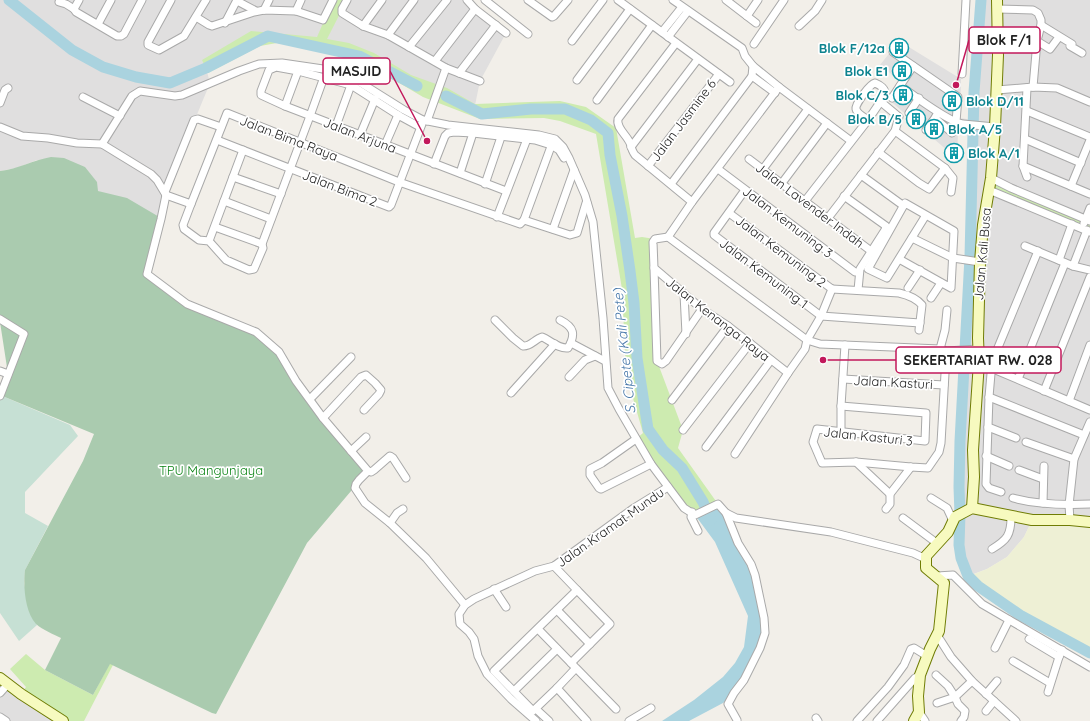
<svg xmlns="http://www.w3.org/2000/svg" width="1090" height="721" viewBox="0 0 1090 721" font-family="Quicksand,sans-serif">
<style>
.residential{fill:#e0dfdf}
.farmland{fill:#eef0d5}
.grass{fill:#cdebb0}
.wetland{fill:#c6e0d4}
.cemetery{fill:#aacbaf}
.water{fill:#aad3df}
.lines{fill:none;stroke-linecap:round;stroke-linejoin:round}
.river{stroke:#aad3df;stroke-width:11}
.street-casing{stroke:#a9a9a9;stroke-width:9}
.secondary-casing{stroke:#707d05;stroke-width:12}
.street{stroke:#fff;stroke-width:7}
.secondary{stroke:#f7fabf;stroke-width:10}
.labels{text-anchor:middle;dominant-baseline:central;stroke-width:3.5;stroke-linejoin:round;paint-order:stroke}
.culture-label{font-size:13px;font-weight:bold;fill:#0d838f;stroke:#fff;text-anchor:end}
.street-label{font-size:13px;fill:#222;stroke:#fff}
.park-label{font-size:13px;fill:#0c8416;stroke:#fff}
.water-label{font-size:14px;font-style:italic;fill:#4a7aab;stroke:#fff}
.leader{fill:none;stroke:#c2185b;stroke-width:1.5}
.callout-dot{fill:#c2185b;stroke:#fff;stroke-width:1.5}
.callout{fill:#fff;stroke:#c2185b;stroke-width:1.5}
.callout-label{font-size:14px;text-anchor:middle;font-weight:bold;fill:#222}
</style>
<rect width="100%" height="100%" fill="#f2efe9"/>
<!-- residential -->
<g class="residential">
<polygon points="0,0 333,0 314,46 268,37 206,68 210,83 165,192 161,219 98,191 37,160 17,168 0,171"/>
<polygon points="347,0 467,0 506,33 480,81 474,110 359,56 322,47"/>
<polygon points="981,0 1090,0 1090,522 1032,520 1024,537 1007,557 987,569 968,576 961,558 959,545 960,514 959,488 960,441 970,257 973,129 970,128 969,134 958,132 957,159 887,98 900,81 880,65 899,41 961,79 960,118 973,120"/>
<polygon points="6,687 63,721 0,721 0,693"/>
</g>
<!-- farmland -->
<polygon class="farmland" points="1032,520 1090,522 1090,653 1025,618 978,586 969,576 987,569 1007,557 1024,537"/>
<!-- grass -->
<g class="grass">
<polygon points="333,0 347,0 327,39 349,43 374,53 411,75 447,88 475,104 560,101 586,107 616,128 635,238 642,237 655,239 657,361 683,430 678,448 718,504 695,515 688,510 635,440 643,433 626,374 622,289 596,134 560,121 544,118 480,119 423,97 401,84 359,62 330,53 298,46 277,43 260,46 208,73 202,60 251,31 317,37"/>
<polygon points="991,178 1090,221 1090,232 989,190"/>
<polygon points="26,654 45,670 93,695 110,663 113,665 84,721 63,721 21,694 26,687 10,669"/>
</g>
<!-- wetland -->
<polygon class="wetland" points="0,395 70,425 78,436 25,492 25,513 48,526 25,570 24,583 31,615 37,625 19,641 0,613"/>
<!-- cemetery -->
<path class="cemetery" d="M 51,157 L 64,158 L 85,167 L 97,182 L 98,191 L 127,198 L 161,218 L 149,275 L 187,304 L 240,325 L 279,352 L 296,381 L 368,471 L 307,543 L 216,714 L 212,713 L 110,664 L 93,695 L 45,670 L 61,638 C 53,634 43,630 36,624 C 25,612 23,586 25,570 L 83,461 L 94,434 L 0,395 L 8,374 L 0,322 L 0,171 C 18,169 33,160 51,157 Z"/>
<!-- water -->
<polygon class="water" points="718,504 751,564 765,633 734,693 723,703 689,721 662,721 694,700 723,677 735,663 744,647 748,616 715,542 695,515"/>
<g class="lines">
<!-- river -->
<g class="river">
<polyline points="9,0 72,50 103,67 136,77 170,83 206,68 268,36 359,56 417,86"/>
<polyline points="981,0 974,92 970,257 960,441 959,487 960,514 959,545 961,558 968,576 978,586 1020,615 1090,653"/>
<polyline points="446,96 482,114 531,109 565,109 591,120 608,133 610,155 622,216 630,271 634,303 637,358 648,429 663,450 682,468 703,502 711,520"/>
</g>
<!-- street casing -->
<g class="street-casing">
<g id="street">
<polyline points="79,0 74,9 76,12 117,36 121,36 124,34 142,0"/>
<polyline points="171,0 148,42 148,45 159,50 184,36 206,0"/>
<polyline points="347,0 342,9 342,13 363,26 388,35 446,68 480,81"/>
<polyline points="467,0 475,9 506,33"/>
<polyline points="485,0 528,34"/>
<polyline points="528,0 552,17 554,16 568,0"/>
<polyline points="618,0 730,82"/>
<polyline points="673,0 742,48 745,56 753,66"/>
<polyline points="726,0 756,23"/>
<polyline points="237,1 256,11"/>
<polyline points="59,2 66,4 74,9"/>
<polyline points="997,9 1033,10 1038,13 1041,20 1041,25 1037,41 1033,87"/>
<polyline points="264,10 269,0"/>
<polyline points="296,11 323,20 333,0"/>
<polyline points="747,16 758,0"/>
<polyline points="196,17 209,25 212,26 254,12 264,10 296,11 301,0"/>
<polyline points="225,23 237,0"/>
<polyline points="98,24 111,0"/>
<polyline points="1041,25 1072,44 1070,46 1082,53"/>
<polyline points="363,26 382,0"/>
<polyline points="799,26 815,11 822,0"/>
<polyline points="662,32 682,7"/>
<polyline points="388,35 414,0"/>
<polyline points="668,37 688,11"/>
<polyline points="572,41 603,0"/>
<polyline points="1037,41 1050,49 1059,37"/>
<path d="M 676,43 L 618,119 C 616,128 626,134 630,143 C 631,147 632,151 635,155 L 692,202"/>
<polyline points="754,44 784,0"/>
<polyline points="409,47 447,0"/>
<polyline points="893,52 958,97 956,122 963,124 995,127"/>
<polyline points="435,61 475,9"/>
<polyline points="459,73 496,25"/>
<polyline points="962,74 966,0"/>
<polyline points="577,80 630,9"/>
<path d="M 900,86 C 918,98 936,113 956,122 L 952,133 L 935,118 L 938,112"/>
<polyline points="997,90 1033,87 1057,88 1090,102"/>
<polyline points="775,93 752,76 753,66 779,87"/>
<polyline points="83,97 120,116"/>
<polyline points="892,98 913,66"/>
<polyline points="597,100 652,25"/>
<polyline points="0,103 5,90 8,88"/>
<polyline points="285,106 298,71"/>
<polyline points="1027,111 1090,137"/>
<polyline points="909,113 919,98"/>
<polyline points="427,121 446,68"/>
<polyline points="336,126 351,85"/>
<polyline points="0,127 22,136 48,138 77,143 102,144 151,174 157,180 166,195"/>
<polyline points="420,127 398,115 351,85 298,71 276,67 269,70 261,91 261,95 285,106 506,191"/>
<polyline points="926,130 935,118"/>
<polyline points="360,135 375,99"/>
<polyline points="1025,139 1081,163"/>
<polyline points="217,140 389,207 391,205 422,124"/>
<polyline points="851,141 779,87 692,202 668,237 807,340 820,344 940,349 947,351 978,349"/>
<polyline points="102,144 132,96 140,91 175,96 182,95 239,71 259,64 282,63 323,69 342,75 361,83 404,110 423,120 448,125 539,135 555,139 563,147 569,158 585,195 593,222 603,318 608,388 619,409 651,464 684,508 695,515 718,504 726,513 736,518 831,532 913,553 926,559"/>
<polyline points="385,145 398,115"/>
<polyline points="631,147 698,59"/>
<polyline points="878,152 919,183 929,189 945,168 895,131"/>
<polyline points="749,159 871,251"/>
<polyline points="434,164 445,136 448,133 454,132 473,133 535,140 551,145 559,150 564,158"/>
<polyline points="648,166 719,74"/>
<polyline points="1023,166 1090,194"/>
<polyline points="945,168 953,178 951,192"/>
<polyline points="718,169 855,272 859,272"/>
<polyline points="763,169 808,109"/>
<polyline points="460,173 473,133"/>
<polyline points="861,175 901,204"/>
<polyline points="233,177 281,194"/>
<polyline points="1027,177 1023,166 1027,88"/>
<polyline points="991,178 1011,188 1090,221"/>
<polyline points="782,183 827,123"/>
<polyline points="485,184 501,137"/>
<polyline points="671,184 752,76"/>
<polyline points="1071,186 1090,140"/>
<polyline points="745,190 714,233 714,235 821,316 920,323"/>
<polyline points="989,190 1090,232"/>
<polyline points="165,192 194,120 198,119 221,127"/>
<polyline points="166,195 161,219 147,274 187,304 256,332 279,352 296,381 323,418 368,471 359,480 356,484 355,488 365,503 390,523 426,558 465,605"/>
<polyline points="166,195 191,204 227,113 399,182 520,224 524,220 570,235 577,233 586,203 587,203"/>
<polyline points="844,196 886,226 885,230 860,269 858,290"/>
<polyline points="224,201 271,219"/>
<path d="M 805,201 L 868,120 L 885,95 C 886,89 880,85 875,83 C 870,84 855,104 856,109 C 857,114 864,117 868,120"/>
<polyline points="191,204 183,225 184,229 199,240 209,241 226,260 249,270 254,269 263,248 262,244 310,116 324,77"/>
<polyline points="729,213 832,289"/>
<polyline points="497,217 527,139"/>
<polyline points="828,218 895,131 899,117 881,102"/>
<polyline points="524,220 553,141"/>
<polyline points="1084,223 1090,208"/>
<polyline points="215,227 262,244"/>
<polyline points="553,229 574,170"/>
<polyline points="668,237 655,239 653,242 654,268 702,309 728,326 788,373 805,349 807,340 821,316 832,289"/>
<polyline points="912,238 953,258 980,262"/>
<polyline points="209,241 243,150"/>
<polyline points="1025,246 1073,266 1090,270"/>
<polyline points="899,259 951,288 954,231 905,203 868,269 887,278 926,215"/>
<polyline points="1059,260 1072,224"/>
<polyline points="1073,266 1087,230"/>
<polyline points="654,268 657,361 662,364 666,361 702,309"/>
<polyline points="908,288 920,270"/>
<path d="M 832,289 L 899,293 C 908,295 916,298 922,305 L 919,330"/>
<polyline points="684,294 686,334"/>
<polyline points="931,298 941,283"/>
<polyline points="0,319 24,334 0,396"/>
<path d="M 495,320 L 513,338 L 523,346 C 530,347 535,339 542,337 C 550,340 558,349 568,348 C 576,334 574,327 560,320"/>
<polyline points="571,343 605,361"/>
<polyline points="991,368 1090,410"/>
<polyline points="0,371 8,374"/>
<polyline points="569,377 585,360 595,356"/>
<polyline points="843,379 944,385"/>
<polyline points="1018,379 1065,263"/>
<polyline points="1044,391 1090,277"/>
<polyline points="511,393 555,344"/>
<polyline points="989,397 1084,435"/>
<polyline points="310,399 351,357"/>
<polyline points="672,400 728,326"/>
<polyline points="1069,401 1090,345"/>
<polyline points="841,406 926,413 925,441 817,429 813,442 822,463 856,462 911,467 928,468 939,452 941,443 946,356 940,349 945,330 947,310"/>
<polyline points="323,418 361,377 366,375 375,383 381,390 379,394 364,410"/>
<polyline points="988,427 1016,438"/>
<polyline points="683,430 750,343"/>
<polyline points="841,432 841,406 845,345"/>
<polyline points="636,439 602,463 590,469 590,475 599,488 601,489 651,464"/>
<polyline points="1026,442 1074,459"/>
<polyline points="706,447 771,360"/>
<polyline points="351,451 366,437"/>
<polyline points="735,454 788,373"/>
<polyline points="986,456 1009,466"/>
<polyline points="856,462 890,494"/>
<polyline points="1019,470 1043,479"/>
<polyline points="368,471 371,472 374,470 390,456 393,458 406,478"/>
<polyline points="1001,492 989,488 986,484 989,397 992,362 1038,251"/>
<polyline points="931,498 947,508 953,521"/>
<path d="M 1013,498 C 1038,505 1065,505 1090,504"/>
<polyline points="1043,503 1044,466"/>
<polyline points="886,509 890,504 890,494 911,467"/>
<polyline points="692,512 691,517 698,531"/>
<polyline points="726,513 738,543 751,564 755,575 764,618 765,633 760,648 744,680 734,693 728,704 737,720"/>
<polyline points="903,518 938,544"/>
<polyline points="1070,520 1069,505 1074,459 1090,422"/>
<polyline points="390,523 397,513 403,509"/>
<path d="M 992,549 C 1007,540 1011,535 1011,517"/>
<polyline points="554,566 577,590 494,671 533,711 557,688"/>
<polyline points="937,576 953,575 982,604 1090,667"/>
<polyline points="494,589 506,607"/>
<polyline points="557,610 590,644"/>
<polyline points="538,629 574,666"/>
<polyline points="937,635 951,657 972,681 1016,721"/>
<polyline points="1029,639 1059,657"/>
<polyline points="995,648 1009,620"/>
<polyline points="1013,661 1050,683"/>
<polyline points="571,663 610,624 577,590"/>
<polyline points="936,675 948,686 955,697 972,681"/>
<polyline points="514,691 557,649"/>
<polyline points="1048,692 1059,657 1062,650"/>
<polyline points="0,693 8,684"/>
<polyline points="986,694 997,681"/>
<polyline points="937,703 955,697 958,704 965,711 964,717 961,721"/>
<polyline points="536,709 549,721"/>
<polyline points="986,711 994,701"/>
<polyline points="919,712 925,721"/>
<polyline points="0,717 6,721"/>
<polyline points="816,718 818,721"/>
<polyline points="536,721 511,699 487,674 478,656 474,639 469,632 460,624 459,614 465,605 474,599 535,571 554,566 634,508 668,487"/>
<polyline points="587,721 557,688 576,668 616,709"/>
<polyline points="629,721 651,708"/>
<polyline points="857,721 888,687 904,665 911,649 914,648 927,656"/>
<polyline points="877,721 915,678 920,675"/>
</g>
</g>
<!-- secondary casing -->
<g class="secondary-casing">
<g id="secondary">
<polyline points="972,508 974,477 973,450 979,362 978,338 980,262 983,225 991,178 995,127 998,55 997,0"/>
<polyline points="0,678 21,694 63,721"/>
<polyline points="914,721 919,712 918,696 920,675 930,649 939,631 944,583 926,568 926,556 948,532 955,517 972,508 1032,520 1070,520 1090,522"/>
</g>
</g>
<!-- street -->
<use href="#street" class="street"/>
<!-- secondary -->
<use href="#secondary" class="secondary"/>
</g>
<!-- icons -->
<defs>
<g id="building-ring" transform="scale(1)"><circle r="9.5" fill="#fff" stroke="#0f9aa8" stroke-width="1.5"/><path d="M-4-6H4V6H1V3H-1V6H-4ZM-2.5-4.3h1.7v1.8h-1.7ZM.8-4.3h1.7v1.8H.8ZM-2.5-1h1.7V.8h-1.7ZM.8-1h1.7V.8H.8Z" fill="#0f9aa8"/></g>
</defs>
<g fill-rule="evenodd">
<use href="#building-ring" x="899" y="48"/>
<use href="#building-ring" x="902" y="71"/>
<use href="#building-ring" x="903" y="95"/>
<use href="#building-ring" x="952" y="101"/>
<use href="#building-ring" x="916" y="119"/>
<use href="#building-ring" x="934" y="129"/>
<use href="#building-ring" x="954" y="153"/>
</g>
<g class="labels">
<!-- culture labels -->
<g class="culture-label">
<text x="885" y="48">Blok F/12a</text>
<text x="888" y="71">Blok E1</text>
<text x="889" y="95">Blok C/3</text>
<text x="966" y="101" text-anchor="start">Blok D/11</text>
<text x="902" y="119">Blok B/5</text>
<text x="948" y="129" text-anchor="start">Blok A/5</text>
<text x="968" y="153" text-anchor="start">Blok A/1</text>
</g>
<!-- street labels -->
<g class="street-label">
<text transform="translate(683 120) rotate(-53)">Jalan Jasmine 6</text>
<text transform="translate(360 135) rotate(21)">Jalan Arjuna</text>
<text transform="translate(289 138) rotate(21)">Jalan Bima Raya</text>
<text transform="translate(340 188) rotate(21)">Jalan Bima 2</text>
<text transform="translate(810 205) rotate(37)">Jalan Lavender Indah</text>
<text transform="translate(788 222) rotate(37)">Jalan Kemuning 3</text>
<text transform="translate(781 251) rotate(37)">Jalan Kemuning 2</text>
<text transform="translate(982 254) rotate(-85)">Jalan Kali Busa</text>
<text transform="translate(764 273) rotate(37)">Jalan Kemuning 1</text>
<text transform="translate(718 319) rotate(38)">Jalan Kenanga Raya</text>
<text transform="translate(893 382) rotate(3)">Jalan Kasturi</text>
<text transform="translate(868 436) rotate(6)">Jalan Kasturi 3</text>
<text transform="translate(610 527) rotate(-35)">Jalan Kramat Mundu</text>
</g>
<!-- park labels -->
<g class="park-label">
<text x="211" y="470">TPU Mangunjaya</text>
</g>
<!-- water labels -->
<g class="water-label">
<text transform="translate(624 351) rotate(-96)">S. Cipete (Kali Pete)</text>
</g>
</g>
<!-- callouts -->
<path class="leader" d="M956 85L969 40M427 141L390 71M823 360L896 360"/>
<g class="callout-dot">
<circle cx="956" cy="85" r="4"/>
<circle cx="427" cy="141" r="4"/>
<circle cx="823" cy="360" r="4"/>
</g>
<g class="callout">
<rect x="969" y="27" width="71" height="26" rx="4"/>
<rect x="323" y="58" width="67" height="26" rx="4"/>
<rect x="896" y="347" width="165" height="26" rx="4"/>
</g>
<g class="callout-label">
<text x="1004" y="45">Blok F/1</text>
<text x="356" y="76">MASJID</text>
<text x="978" y="365">SEKERTARIAT RW. 028</text>
</g>
</svg>
